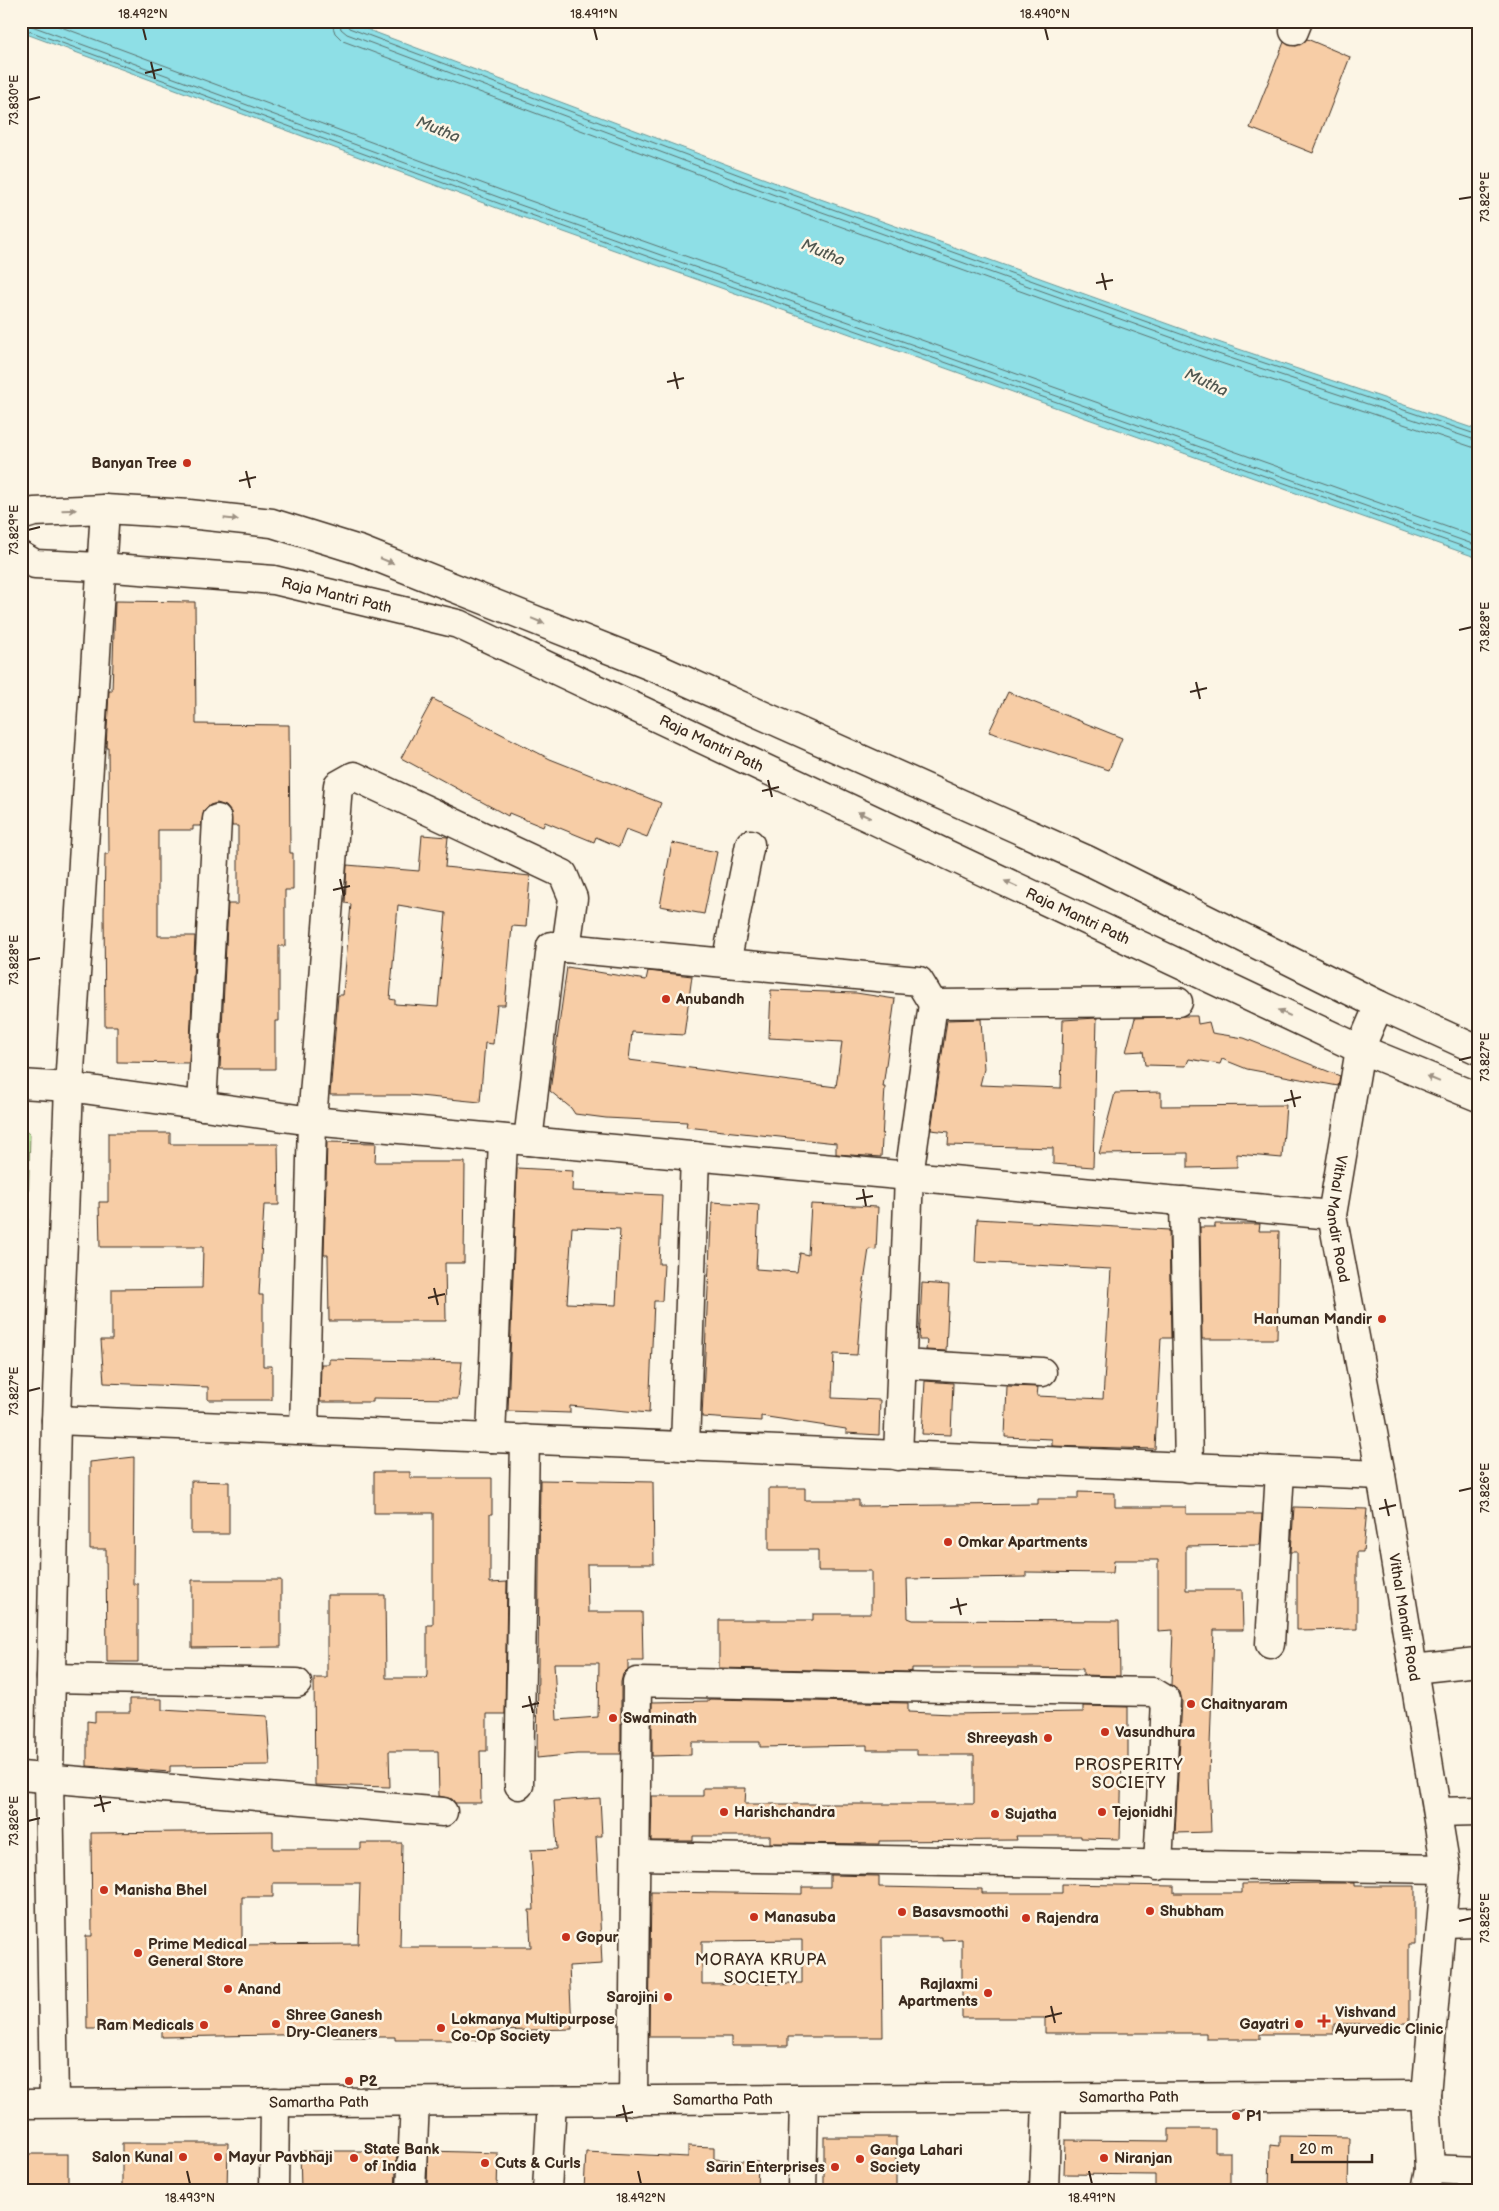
<svg xmlns="http://www.w3.org/2000/svg" width="1499" height="2211" viewBox="0 0 1499 2211" font-family="'Balsamiq Sans',sans-serif">
<style>
.green{fill:#b6de9a;stroke:#78845c}
.water{fill:#8edfe6;stroke:#6d9796}
.lines{fill:none;stroke-linecap:round;stroke-linejoin:round}
.shore{stroke:#5c726e;stroke-width:1}
.building{fill:#f7cda6;stroke:#3b2a1e;fill-rule:evenodd}
.minor-casing{stroke:#3b2a1e;stroke-width:31}
.major-casing{stroke:#3b2a1e;stroke-width:31}
.minor{stroke:#fcf5e5;stroke-width:28}
.major{stroke:#fcf5e5;stroke-width:28}
.oneway{fill:#9c9082}
.ticks{fill:none;stroke:#3b2a1e;stroke-width:2}
.poi-dot{fill:#c8321e;stroke:#fcf5e5;stroke-width:2}
.labels{text-anchor:middle;dominant-baseline:central;stroke-width:5;stroke-linejoin:round;paint-order:stroke}
.poi-label{font-size:15px;font-weight:bold;fill:#3b2a1e;stroke:#fcf5e5;text-anchor:start}
.street-label{font-size:15px;fill:#3b2a1e;stroke:#fcf5e5}
.water-label{font-size:16px;font-style:italic;fill:#505750;stroke:#fcf5e5}
.neighbourhood-label{font-size:16px;letter-spacing:1px;fill:#3b2a1e;stroke:#fcf5e5}
.neatline{fill:none;stroke:#3b2a1e;stroke-width:2}
.ticks-label{font-size:12px;text-anchor:middle;fill:#3b2a1e}
</style>
<rect width="100%" height="100%" fill="#fcf5e5"/>
<filter id="ink" filterUnits="userSpaceOnUse"><feTurbulence type="fractalNoise" baseFrequency=".02" numOctaves="2"/><feDisplacementMap in="SourceGraphic" scale="10" xChannelSelector="R" yChannelSelector="G"/><feConvolveMatrix kernelMatrix="1 2 1 2 8 2 1 2 1" color-interpolation-filters="sRGB"/></filter>
<g filter="url(#ink)">
<!-- green -->
<polygon class="green" points="21,1125 30,1135 21,1482"/>
<!-- water -->
<polygon class="water" points="21,21 345,21 776,183 1215,341 1478,430 1478,558 505,211 21,32"/>
<g class="lines">
<!-- shore -->
<g class="shore">
<polyline points="45,21 511,194 1478,538"/>
<polyline points="331,21 335,33 343,41 770,201 1209,359 1478,449"/>
<polyline points="339,21 341,29 347,34 772,194 1212,352 1478,441"/>
<polyline points="345,21 349,28 774,188 1214,346 1478,435"/>
<polyline points="21,22 509,201 1478,546"/>
<polyline points="21,28 506,206 1478,552"/>
</g>
</g>
<!-- building -->
<g class="building">
<polygon points="1307,39 1350,57 1313,153 1250,128 1284,42 1296,46"/>
<polygon points="115,601 195,602 196,724 289,725 290,853 293,853 293,890 285,890 285,946 279,946 279,1021 275,1021 275,1069 220,1069 228,904 238,904 238,826 232,826 231,812 226,806 217,803 210,805 204,810 201,826 193,826 193,830 158,830 158,936 195,936 189,1063 117,1062 117,1026 105,1026 104,914 105,854 109,854 108,747 106,747 109,691 112,691"/>
<polygon points="1008,692 1122,738 1109,770 989,732"/>
<polygon points="433,699 550,759 661,803 647,837 626,829 619,847 596,837 594,842 545,822 543,827 509,813 508,816 401,758"/>
<path d="M 422,835 L 448,837 L 445,867 L 530,876 L 526,927 L 512,926 L 505,1005 L 497,1005 L 493,1044 L 485,1043 L 480,1102 L 409,1095 L 330,1095 L 338,995 L 343,995 L 351,904 L 345,903 L 347,865 L 419,871 ZM 398,905 L 446,913 L 438,1007 L 395,1004 L 395,1000 L 390,999 Z"/>
<polygon points="672,843 717,852 704,914 660,906"/>
<polygon points="567,967 646,980 648,971 692,976 684,1035 632,1032 629,1060 836,1087 842,1042 769,1038 771,990 856,993 895,999 883,1087 885,1087 881,1157 836,1154 836,1143 686,1127 687,1122 606,1118 575,1114 571,1108 550,1091"/>
<polygon points="1185,1016 1197,1016 1198,1024 1209,1022 1212,1033 1244,1038 1340,1076 1338,1086 1247,1069 1222,1059 1220,1064 1189,1059 1186,1066 1145,1065 1143,1051 1126,1052 1135,1018"/>
<polygon points="1097,1018 1093,1167 1053,1164 1053,1148 948,1145 949,1132 931,1130 947,1020 981,1019 984,1069 980,1085 1061,1088 1063,1020"/>
<polygon points="1161,1092 1161,1106 1286,1105 1282,1158 1237,1154 1237,1167 1188,1168 1188,1153 1099,1154 1115,1093"/>
<polygon points="108,1133 170,1133 170,1144 278,1144 279,1205 264,1205 259,1295 263,1295 263,1366 272,1366 272,1400 208,1400 208,1387 104,1383 101,1340 112,1340 112,1289 202,1288 203,1247 100,1247 99,1202 108,1202"/>
<polygon points="327,1142 376,1143 375,1162 465,1162 464,1263 445,1263 446,1321 329,1321 328,1255 324,1255"/>
<path d="M 517,1168 L 573,1171 L 572,1191 L 662,1195 L 659,1264 L 664,1264 L 662,1301 L 654,1301 L 649,1413 L 570,1406 L 570,1413 L 508,1411 ZM 572,1227 L 620,1229 L 616,1305 L 567,1303 Z"/>
<polygon points="712,1202 759,1205 756,1269 797,1272 800,1253 808,1255 811,1204 878,1207 876,1250 869,1249 861,1302 857,1355 834,1354 832,1398 880,1400 879,1435 846,1433 846,1429 761,1416 761,1421 702,1417"/>
<polygon points="977,1219 1169,1230 1171,1338 1161,1338 1155,1449 1052,1446 1052,1439 1005,1437 1007,1386 1038,1387 1037,1396 1103,1399 1111,1269 975,1262"/>
<polygon points="1215,1224 1260,1224 1259,1231 1279,1231 1277,1339 1202,1339 1200,1227 1215,1227"/>
<polygon points="922,1283 949,1285 946,1351 926,1350 927,1340 919,1340"/>
<polygon points="329,1359 462,1362 458,1399 373,1398 373,1402 320,1402 321,1364 329,1364"/>
<polygon points="925,1381 953,1383 951,1435 922,1434"/>
<polygon points="134,1457 133,1584 138,1584 138,1662 107,1662 106,1549 90,1549 90,1462"/>
<polygon points="374,1472 410,1472 410,1478 492,1478 492,1514 490,1514 490,1583 507,1582 505,1714 487,1714 487,1751 480,1751 481,1803 455,1803 452,1799 439,1796 438,1751 389,1751 390,1787 315,1785 314,1678 327,1678 327,1595 385,1595 386,1678 426,1678 427,1675 427,1625 433,1625 433,1513 374,1513"/>
<path d="M 540,1480 L 653,1482 L 654,1564 L 587,1564 L 588,1612 L 642,1612 L 643,1661 L 628,1661 L 628,1669 L 623,1674 L 621,1682 L 621,1754 L 577,1754 L 537,1758 ZM 554,1663 L 599,1663 L 598,1717 L 557,1720 Z"/>
<polygon points="191,1481 229,1482 229,1534 191,1534"/>
<polygon points="769,1488 805,1488 805,1500 859,1500 859,1506 1038,1504 1038,1499 1078,1499 1078,1492 1115,1493 1115,1507 1186,1507 1186,1514 1262,1514 1260,1545 1186,1546 1186,1590 1242,1590 1243,1630 1214,1630 1209,1775 1211,1832 1175,1833 1182,1701 1180,1692 1171,1685 1173,1630 1158,1631 1158,1560 1114,1560 1113,1573 1026,1572 1026,1577 907,1579 908,1618 913,1620 1119,1621 1120,1676 1083,1675 1083,1669 1030,1668 912,1668 912,1671 908,1672 719,1668 719,1620 813,1620 813,1614 871,1614 871,1571 818,1571 818,1550 769,1550"/>
<polygon points="1294,1507 1367,1509 1363,1552 1357,1552 1357,1629 1297,1630 1297,1552 1291,1552"/>
<polygon points="192,1580 281,1580 281,1647 192,1648"/>
<polygon points="130,1699 162,1699 162,1710 267,1716 270,1765 170,1766 170,1772 87,1766 87,1721 95,1722 95,1712 130,1712"/>
<polygon points="710,1699 908,1703 908,1712 952,1714 1083,1712 1083,1706 1128,1707 1128,1759 1122,1759 1120,1839 1081,1838 1081,1836 1016,1836 1017,1840 879,1841 879,1844 770,1843 770,1836 693,1836 693,1841 651,1841 652,1796 703,1796 703,1788 746,1788 745,1804 974,1804 974,1755 917,1755 917,1750 867,1750 867,1745 760,1747 760,1742 691,1742 691,1755 652,1756 652,1702 710,1701"/>
<path d="M 600,1798 L 602,1836 L 596,1836 L 602,1964 L 569,1966 L 572,2029 L 492,2031 L 492,2040 L 395,2040 L 395,2037 L 333,2037 L 333,2034 L 162,2037 L 162,2029 L 87,2029 L 86,1936 L 92,1936 L 91,1833 L 273,1831 L 273,1849 L 361,1849 L 361,1843 L 402,1843 L 400,1947 L 531,1947 L 529,1910 L 534,1910 L 531,1850 L 557,1849 L 554,1801 ZM 273,1883 L 360,1883 L 358,1944 L 242,1945 L 242,1897 L 273,1897 Z"/>
<path d="M 830,1875 L 879,1876 L 879,1887 L 982,1889 L 982,1893 L 1062,1893 L 1062,1884 L 1174,1886 L 1174,1893 L 1242,1893 L 1242,1884 L 1328,1883 L 1354,1883 L 1354,1886 L 1415,1886 L 1415,1944 L 1409,1944 L 1409,2023 L 1334,2024 L 1334,2034 L 1260,2034 L 1260,2039 L 1206,2039 L 1206,2033 L 1045,2033 L 1045,2018 L 962,2018 L 962,1939 L 942,1940 L 942,1937 L 882,1937 L 883,2037 L 788,2037 L 788,2046 L 731,2046 L 731,2037 L 649,2037 L 651,1892 L 802,1894 L 802,1887 L 830,1887 ZM 802,1940 L 802,1983 L 702,1984 L 702,1941 Z"/>
<polygon points="1169,2129 1215,2129 1215,2152 1230,2152 1230,2190 1155,2190 1155,2175 1064,2174 1065,2140 1169,2141"/>
<polygon points="1280,2136 1349,2137 1348,2190 1269,2190 1270,2145 1280,2146"/>
<rect x="824" y="2137" width="72" height="53"/>
<polygon points="122,2143 228,2143 227,2190 122,2190"/>
<polygon points="688,2146 714,2147 714,2159 758,2162 757,2190 584,2190 586,2152 688,2157"/>
<polygon points="300,2151 397,2151 395,2190 301,2190"/>
<polygon points="428,2151 498,2153 497,2190 427,2190"/>
<rect x="21" y="2154" width="47" height="36"/>
</g>
<g class="lines">
<!-- minor casing -->
<g class="minor-casing">
<g id="minor">
<polyline points="1294,31 1298,21"/>
<polyline points="566,948 919,981 933,1004 909,1176 898,1456"/>
<polyline points="726,963 750,844"/>
<polyline points="933,1004 1178,1002"/>
<path id="s1" d="M 1379,1005 L 1360,1049 L 1332,1215 L 1381,1475 L 1446,1869 L 1426,2095 L 1430,2169 L 1426,2190"/>
<polyline points="21,1084 69,1087 312,1121 1332,1215"/>
<polyline points="202,1106 217,819"/>
<polyline points="1184,1201 1189,1468"/>
<polyline points="902,1364 1042,1372"/>
<polyline points="56,1420 1381,1475"/>
<polyline points="304,1430 312,1121 338,785 354,776 563,874 573,898 566,948 551,946 528,1141 543,1142"/>
<polyline points="491,1438 503,1139"/>
<polyline points="685,1446 695,1156"/>
<polyline points="1270,1644 1280,1471"/>
<polyline points="1413,1669 1478,1662"/>
<polyline points="51,1678 297,1683"/>
<polyline points="21,1776 443,1812"/>
<polyline points="519,1785 525,1439"/>
<polyline points="1437,1812 1478,1811"/>
<polyline points="636,1856 1446,1869"/>
<polyline points="1443,1923 1478,1922"/>
<polyline points="633,2101 637,1682 1153,1692 1166,1700 1158,1866"/>
<polyline points="54,2103 49,1777 56,1420 69,1087 105,509"/>
<path id="s2" d="M 21,2104 L 1426,2095"/>
<polyline points="1430,2169 1478,2171"/>
<polyline points="274,2190 275,2102"/>
<polyline points="411,2190 415,2102"/>
<polyline points="547,2190 552,2101"/>
<polyline points="802,2190 804,2100"/>
<polyline points="1044,2190 1047,2099"/>
</g>
</g>
<!-- major casing -->
<g class="major-casing">
<g id="major">
<polyline points="21,516 34,512 105,509 189,514 272,523 359,550 661,670 1087,860 1379,1005 1478,1050"/>
<path id="s3" d="M 21,556 L 35,564 L 100,567 L 274,580 L 458,624 L 1360,1049 L 1478,1097"/>
</g>
</g>
<!-- minor -->
<use href="#minor" class="minor"/>
<!-- major -->
<use href="#major" class="major"/>
</g>
<!-- one-way arrows -->
<defs><path id="oneway-solid" d="M-6-.8H1V-3.2L6.5 0L1 3.2V.8H-6Z" transform="scale(1.25)"/></defs>
<g class="oneway">
<use href="#oneway-solid" transform="translate(69 510) rotate(-2)"/>
<use href="#oneway-solid" transform="translate(231 519) rotate(6)"/>
<use href="#oneway-solid" transform="translate(387 561) rotate(22)"/>
<use href="#oneway-solid" transform="translate(538 621) rotate(22)"/>
<use href="#oneway-solid" transform="translate(864 815) rotate(-155)"/>
<use href="#oneway-solid" transform="translate(1011 884) rotate(-155)"/>
<use href="#oneway-solid" transform="translate(1284 1013) rotate(-155)"/>
<use href="#oneway-solid" transform="translate(1433 1079) rotate(-157)"/>
</g>
</g>
<!-- ticks -->
<path class="ticks" d="M 143,28 L 146,40M 594,28 L 597,40M 1045,28 L 1048,40M 151,62 L 155,79M 145,73 L 162,69M 28,100 L 40,97M 1459,199 L 1472,197M 1102,273 L 1106,290M 1096,283 L 1113,280M 674,372 L 678,389M 667,382 L 684,378M 246,471 L 250,488M 239,481 L 256,477M 28,530 L 40,527M 1459,630 L 1472,627M 1196,682 L 1200,699M 1190,692 L 1207,688M 768,780 L 772,797M 762,791 L 779,787M 340,879 L 344,896M 333,890 L 350,886M 28,960 L 40,958M 1459,1060 L 1472,1057M 1291,1090 L 1295,1107M 1284,1101 L 1301,1097M 863,1189 L 866,1206M 856,1199 L 873,1196M 434,1288 L 438,1305M 428,1298 L 445,1294M 28,1391 L 40,1388M 1459,1491 L 1472,1488M 1385,1499 L 1389,1516M 1379,1509 L 1396,1505M 957,1598 L 961,1615M 950,1608 L 967,1604M 529,1696 L 533,1713M 522,1707 L 539,1703M 100,1795 L 104,1812M 94,1806 L 111,1802M 28,1821 L 40,1818M 1459,1921 L 1472,1918M 1051,2006 L 1055,2023M 1045,2017 L 1062,2013M 623,2105 L 627,2122M 616,2116 L 633,2112M 187,2171 L 190,2184M 638,2171 L 641,2184M 1089,2171 L 1092,2184"/>
<!-- markers -->
<g class="poi-dot">
<circle cx="187" cy="463" r="5"/>
<circle cx="666" cy="999" r="5"/>
<circle cx="1382" cy="1319" r="5"/>
<circle cx="948" cy="1542" r="5"/>
<circle cx="1191" cy="1704" r="5"/>
<circle cx="613" cy="1718" r="5"/>
<circle cx="1105" cy="1732" r="5"/>
<circle cx="1048" cy="1738" r="5"/>
<circle cx="724" cy="1812" r="5"/>
<circle cx="1102" cy="1812" r="5"/>
<circle cx="995" cy="1814" r="5"/>
<circle cx="104" cy="1890" r="5"/>
<circle cx="1150" cy="1911" r="5"/>
<circle cx="902" cy="1912" r="5"/>
<circle cx="754" cy="1917" r="5"/>
<circle cx="1026" cy="1918" r="5"/>
<circle cx="566" cy="1937" r="5"/>
<circle cx="138" cy="1953" r="5"/>
<circle cx="228" cy="1989" r="5"/>
<circle cx="988" cy="1993" r="5"/>
<circle cx="668" cy="1997" r="5"/>
<path d="M1321.5 2013.5h5v5h5v5h-5v5h-5v-5h-5v-5h5z"/>
<circle cx="276" cy="2024" r="5"/>
<circle cx="1299" cy="2024" r="5"/>
<circle cx="204" cy="2025" r="5"/>
<circle cx="441" cy="2028" r="5"/>
<circle cx="349" cy="2081" r="5"/>
<circle cx="1236" cy="2116" r="5"/>
<circle cx="183" cy="2157" r="5"/>
<circle cx="218" cy="2157" r="5"/>
<circle cx="354" cy="2158" r="5"/>
<circle cx="1104" cy="2158" r="5"/>
<circle cx="860" cy="2159" r="5"/>
<circle cx="485" cy="2163" r="5"/>
<circle cx="835" cy="2167" r="5"/>
</g>
<g class="labels">
<!-- poi labels -->
<g class="poi-label">
<text x="177" y="463" text-anchor="end">Banyan Tree</text>
<text x="676" y="999">Anubandh</text>
<text x="1372" y="1319" text-anchor="end">Hanuman Mandir</text>
<text x="958" y="1542">Omkar Apartments</text>
<text x="1201" y="1704">Chaitnyaram</text>
<text x="623" y="1718">Swaminath</text>
<text x="1115" y="1732">Vasundhura</text>
<text x="1038" y="1738" text-anchor="end">Shreeyash</text>
<text x="734" y="1812">Harishchandra</text>
<text x="1112" y="1812">Tejonidhi</text>
<text x="1005" y="1814">Sujatha</text>
<text x="114" y="1890">Manisha Bhel</text>
<text x="1160" y="1911">Shubham</text>
<text x="912" y="1912">Basavsmoothi</text>
<text x="764" y="1917">Manasuba</text>
<text x="1036" y="1918">Rajendra</text>
<text x="576" y="1937">Gopur</text>
<text x="148" y="1944">Prime Medical<tspan x="148" dy="17">General Store</tspan></text>
<text x="978" y="1984" text-anchor="end">Rajlaxmi<tspan x="978" dy="17">Apartments</tspan></text>
<text x="238" y="1989">Anand</text>
<text x="658" y="1997" text-anchor="end">Sarojini</text>
<text x="1335" y="2012">Vishvand<tspan x="1335" dy="17">Ayurvedic Clinic</tspan></text>
<text x="286" y="2015">Shree Ganesh<tspan x="286" dy="17">Dry-Cleaners</tspan></text>
<text x="451" y="2019">Lokmanya Multipurpose<tspan x="451" dy="17">Co-Op Society</tspan></text>
<text x="1289" y="2024" text-anchor="end">Gayatri</text>
<text x="194" y="2025" text-anchor="end">Ram Medicals</text>
<text x="359" y="2081">P2</text>
<text x="1246" y="2116">P1</text>
<text x="364" y="2149">State Bank<tspan x="364" dy="17">of India</tspan></text>
<text x="870" y="2150">Ganga Lahari<tspan x="870" dy="17">Society</tspan></text>
<text x="173" y="2157" text-anchor="end">Salon Kunal</text>
<text x="228" y="2157">Mayur Pavbhaji</text>
<text x="1114" y="2158">Niranjan</text>
<text x="495" y="2163">Cuts &amp; Curls</text>
<text x="825" y="2167" text-anchor="end">Sarin Enterprises</text>
</g>
<!-- street labels -->
<g class="street-label">
<text stroke="none"><textPath href="#s3" startOffset="320">Raja Mantri Path</textPath></text>
<text stroke="none"><textPath href="#s3" startOffset="725">Raja Mantri Path</textPath></text>
<text stroke="none"><textPath href="#s3" startOffset="1130">Raja Mantri Path</textPath></text>
<text stroke="none"><textPath href="#s1" startOffset="220">Vithal Mandir Road</textPath></text>
<text stroke="none"><textPath href="#s1" startOffset="625">Vithal Mandir Road</textPath></text>
<text stroke="none"><textPath href="#s2" startOffset="1108">Samartha Path</textPath></text>
<text stroke="none"><textPath href="#s2" startOffset="702">Samartha Path</textPath></text>
<text stroke="none"><textPath href="#s2" startOffset="298">Samartha Path</textPath></text>
</g>
<!-- water labels -->
<g class="water-label">
<text transform="translate(438 130) rotate(22)">Mutha</text>
<text transform="translate(823 253) rotate(23)">Mutha</text>
<text transform="translate(1206 383) rotate(25)">Mutha</text>
</g>
<!-- neighbourhood labels -->
<g class="neighbourhood-label">
<text x="1129" y="1765">PROSPERITY<tspan x="1129" dy="18">SOCIETY</tspan></text>
<text x="761" y="1960">MORAYA KRUPA<tspan x="761" dy="18">SOCIETY</tspan></text>
</g>
</g>
<!-- margin -->
<rect width="1499" height="2211" fill="none" stroke="#fcf5e5" stroke-width="55"/>
<!-- scale -->
<path d="M1292 2154v8h80v-8" fill="none" stroke="#3b2a1e" stroke-width="2.5"/>
<text x="1299" y="2154" font-size="15" fill="#3b2a1e" stroke="#fcf5e5" stroke-width="4" paint-order="stroke">20 m</text>
<rect x="28" y="28" width="1444" height="2156" class="neatline"/>
<g class="ticks-label">
<text x="143" y="18">18.492°N</text>
<text x="594" y="18">18.491°N</text>
<text x="1045" y="18">18.490°N</text>
<text transform="translate(14 100) rotate(-90)" y="4">73.830°E</text>
<text transform="translate(1485 197) rotate(-90)" y="4">73.829°E</text>
<text transform="translate(14 530) rotate(-90)" y="4">73.829°E</text>
<text transform="translate(1485 627) rotate(-90)" y="4">73.828°E</text>
<text transform="translate(14 960) rotate(-90)" y="4">73.828°E</text>
<text transform="translate(1485 1057) rotate(-90)" y="4">73.827°E</text>
<text transform="translate(14 1391) rotate(-90)" y="4">73.827°E</text>
<text transform="translate(1485 1488) rotate(-90)" y="4">73.826°E</text>
<text transform="translate(14 1821) rotate(-90)" y="4">73.826°E</text>
<text transform="translate(1485 1918) rotate(-90)" y="4">73.825°E</text>
<text x="190" y="2202">18.493°N</text>
<text x="641" y="2202">18.492°N</text>
<text x="1092" y="2202">18.491°N</text>
</g>
</svg>
